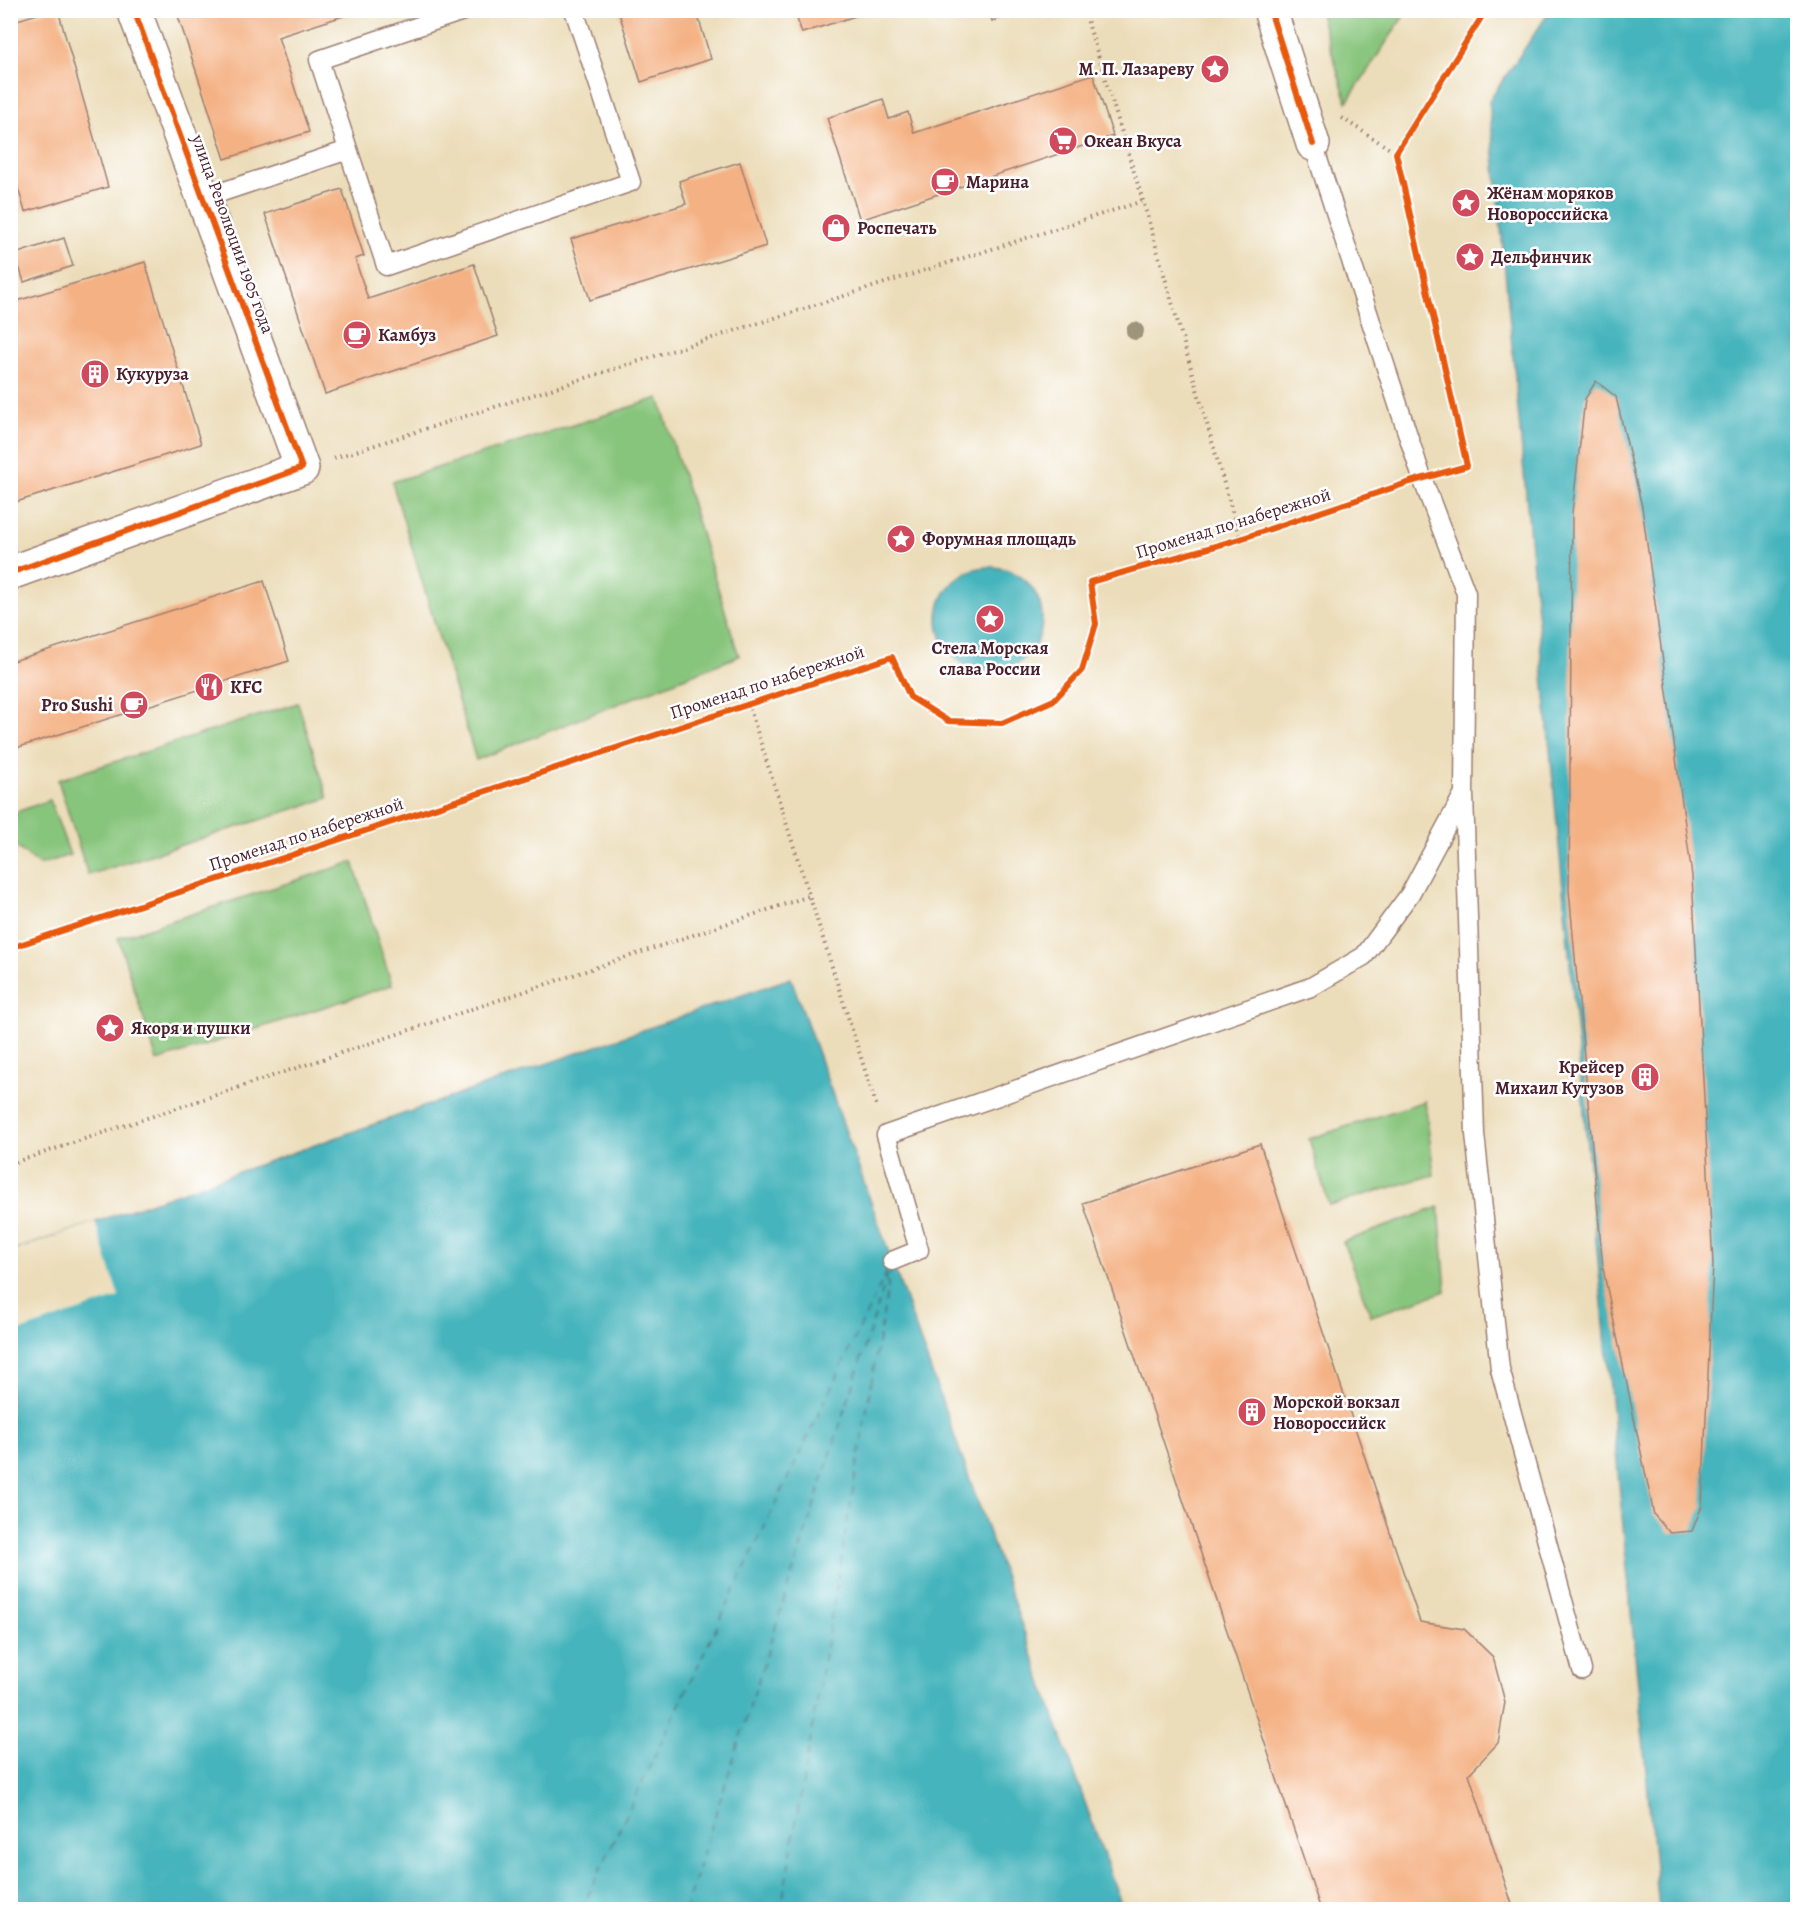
<svg xmlns="http://www.w3.org/2000/svg" width="1808" height="1920" viewBox="0 0 1808 1920" font-family="Alegreya,serif">
<style>
.green{fill:#87c57c;stroke:#687254;stroke-width:1.5}
.water{fill:#44b4bc;stroke:#476a74;stroke-width:1.5}
.pier{fill:#ecddba}
.lines{fill:none;stroke-linecap:round;stroke-linejoin:round}
.ferry{stroke:#485b65;stroke-width:1.5;stroke-dasharray:8 6;stroke-linecap:butt}
.building{fill:#f4b183}
.service-casing{stroke:#9b7e72;stroke-width:21}
.minor-casing{stroke:#9b7e72;stroke-width:36}
.path{stroke:#9b7e72;stroke-width:4;stroke-dasharray:1.5 4.5;stroke-linecap:butt}
.service{stroke:#fff;stroke-width:18}
.minor{stroke:#fff;stroke-width:33}
.cycleway-casing{stroke:#fff;stroke-width:10}
.cycleway{stroke:#e8590c;stroke-width:6}
.tree{fill:#9e947b}
.labels{text-anchor:middle;dominant-baseline:central;stroke-width:5;stroke-linejoin:round;paint-order:stroke}
.poi-label{font-size:18px;font-weight:bold;fill:#4a1f2b;stroke:#fff;text-anchor:start}
.street-label{font-size:18px;fill:#4a1f2b;stroke:#fff}
</style>
<rect width="100%" height="100%" fill="#fff"/>
<filter id="ink" filterUnits="userSpaceOnUse"><feTurbulence type="fractalNoise" baseFrequency=".0167" numOctaves="2"/><feDisplacementMap in="SourceGraphic" scale="12" xChannelSelector="R" yChannelSelector="G"/><feConvolveMatrix kernelMatrix="1 2 1 2 8 2 1 2 1" color-interpolation-filters="sRGB"/></filter>
<filter id="wash" filterUnits="userSpaceOnUse"><feTurbulence type="fractalNoise" baseFrequency=".008" numOctaves="4" result="noise"/><feDisplacementMap in="SourceGraphic" scale="24" xChannelSelector="R" yChannelSelector="G"/><feGaussianBlur stdDeviation="1.35" result="paint"/><feColorMatrix in="noise" values="0 0 0 0 0 0 0 0 0 0 0 0 0 0 0 0 0 1.4 0 .05"/><feComposite in="paint" operator="in"/></filter>
<g filter="url(#wash)">
<rect width="100%" height="100%" fill="#ecddba"/>
<!-- green -->
<g class="green">
<polygon points="1319,11 1407,11 1347,102"/>
<polygon points="659,398 739,656 476,760 392,482"/>
<polygon points="298,703 328,798 88,875 58,780"/>
<polygon points="50,800 70,855 39,865 14,845 11,846 11,814"/>
<polygon points="353,862 392,985 157,1061 118,938"/>
<polygon points="1425,1101 1434,1175 1329,1205 1309,1139"/>
<polygon points="1439,1207 1446,1291 1371,1316 1343,1242"/>
</g>
<!-- water -->
<g class="water">
<polygon points="1550,11 1797,11 1797,1909 1659,1909 1489,101"/>
<circle cx="990" cy="619" r="52"/>
<polygon points="791,978 1123,1909 11,1909 10,1252"/>
</g>
<!-- pier -->
<polygon class="pier" points="95,1222 119,1297 11,1334 11,1252"/>
<g class="lines">
<!-- ferry -->
<g class="ferry">
<polyline points="581,1910 888,1269"/>
<polyline points="685,1910 890,1268"/>
<polyline points="781,1910 891,1268"/>
</g>
</g>
<g id="blocks">
<!-- building -->
<g class="building">
<polygon points="51,10 58,10 108,187 25,212 10,160 10,22"/>
<polygon points="176,10 359,10 359,11 278,37 309,132 225,159"/>
<polygon points="618,10 696,10 711,59 641,82"/>
<polygon points="794,10 871,10 871,11 802,33"/>
<polygon points="989,10 1025,10 1025,11 992,21"/>
<polygon points="1093,74 1113,136 860,220 827,118 883,99 889,119 908,112 914,133"/>
<polygon points="740,162 766,246 590,300 571,239 686,204 679,181"/>
<polygon points="342,189 364,256 355,259 368,299 474,264 498,336 325,394 265,214"/>
<polygon points="64,238 73,266 24,282 15,254"/>
<polygon points="145,262 201,444 16,502 10,485 10,303"/>
<polygon points="1596,381 1616,397 1642,507 1692,876 1713,1264 1702,1506 1692,1531 1670,1533 1654,1515 1603,1269 1569,890 1572,513 1585,399"/>
<polygon points="264,581 289,661 10,750 10,662"/>
<polygon points="1260,1144 1420,1622 1464,1629 1493,1657 1505,1702 1498,1743 1469,1774 1514,1910 1321,1910 1083,1203"/>
</g>
</g>
</g>
<g filter="url(#ink)">
<use href="#blocks" fill-opacity="0" stroke="#9b7e72" stroke-width="1.5"/>
<g class="lines">
<!-- service casing -->
<g class="service-casing">
<g id="service">
<polyline points="466,10 319,60 386,266 631,182 574,10"/>
<polyline points="1313,144 1422,478 1466,593 1464,794 1475,1134 1500,1369 1582,1670"/>
<polyline points="204,198 348,150"/>
<polyline points="892,1261 919,1250 886,1135 1311,987 1364,956 1410,894 1463,795"/>
</g>
</g>
<!-- minor casing -->
<g class="minor-casing">
<g id="minor">
<polyline points="1270,10 1313,144"/>
<polyline points="10,573 302,468 134,10"/>
</g>
</g>
<!-- path -->
<g class="path">
<polyline points="1084,10 1143,201 1240,539"/>
<polyline points="1342,118 1396,153"/>
<polyline points="334,458 1143,201"/>
<polyline points="1448,471 1467,466 1396,153 1486,10"/>
<polyline points="748,703 877,1108"/>
<polyline points="10,948 892,657 910,697 948,721 1002,723 1054,700 1082,670 1096,624 1090,582 1240,539 1398,486"/>
<polyline points="10,1164 809,896"/>
</g>
<!-- service -->
<use href="#service" class="service"/>
<!-- minor -->
<use href="#minor" class="minor"/>
<!-- cycleway casing -->
<g class="cycleway-casing">
<g id="cycleway">
<polyline points="1270,10 1313,144"/>
<polyline points="10,573 302,468 134,10"/>
<polyline points="10,948 892,657 910,697 948,721 1002,723 1054,700 1082,670 1096,624 1090,582 1240,539 1410,482 1467,466 1396,153 1486,10"/>
</g>
</g>
<!-- cycleway -->
<use href="#cycleway" class="cycleway"/>
</g>
<!-- trees -->
<circle class="tree" cx="1135" cy="331" r="9"/>
</g>
<!-- icons -->
<defs>
<g id="sight-disc" transform="scale(1.5)"><circle r="9.5" fill="#d1495b" stroke="#fff"/><path d="M0-6L1.8-2.2L6-1.7L2.9 1.2L3.7 5.4L0 3.3L-3.7 5.4L-2.9 1.2L-6-1.7L-1.8-2.2Z" fill="#fff"/></g>
<g id="supermarket-disc" transform="scale(1.5)"><circle r="9.5" fill="#d1495b" stroke="#fff"/><path d="M-6-5.5h2.5l.6 2H6L4.5 2H-2.5L-4.4-4H-6ZM-1.5 3.2a1.3 1.3 0 1 0 .1 0ZM3 3.2a1.3 1.3 0 1 0 .1 0Z" fill="#fff"/></g>
<g id="cafe-disc" transform="scale(1.5)"><circle r="9.5" fill="#d1495b" stroke="#fff"/><path d="M-5.5-4.5H6V0H3Q3 3.5 0 3.5H-2.5Q-5.5 3.5-5.5 0ZM3-3.2v2h1.7v-2ZM-6 4.5H4V6H-6Z" fill="#fff"/></g>
<g id="shop-disc" transform="scale(1.5)"><circle r="9.5" fill="#d1495b" stroke="#fff"/><path d="M-5-2.5h2.3a2.7 3.5 0 0 1 5.4 0H5L5.5 6h-11ZM-1.5-2.5h3a1.5 2.3 0 0 0-3 0Z" fill="#fff"/></g>
<g id="building-disc" transform="scale(1.5)"><circle r="9.5" fill="#d1495b" stroke="#fff"/><path d="M-4-6H4V6H1V3H-1V6H-4ZM-2.5-4.3h1.7v1.8h-1.7ZM.8-4.3h1.7v1.8H.8ZM-2.5-1h1.7V.8h-1.7ZM.8-1h1.7V.8H.8Z" fill="#fff"/></g>
<g id="restaurant-disc" transform="scale(1.5)"><circle r="9.5" fill="#d1495b" stroke="#fff"/><path d="M-5-6h1v4h1v-4h1v4h1v-4h1v5L-1.5 .5V6h-2V.5L-5-1ZM5-6V6H3V1.5H1.5Q1.5-4 5-6Z" fill="#fff"/></g>
</defs>
<g fill-rule="evenodd">
<use href="#sight-disc" x="1215" y="69"/>
<use href="#supermarket-disc" x="1063" y="141"/>
<use href="#cafe-disc" x="945" y="182"/>
<use href="#sight-disc" x="1466" y="203"/>
<use href="#shop-disc" x="836" y="228"/>
<use href="#sight-disc" x="1470" y="257"/>
<use href="#cafe-disc" x="357" y="335"/>
<use href="#building-disc" x="95" y="374"/>
<use href="#sight-disc" x="901" y="539"/>
<use href="#sight-disc" x="990" y="619"/>
<use href="#restaurant-disc" x="209" y="687"/>
<use href="#cafe-disc" x="134" y="705"/>
<use href="#sight-disc" x="110" y="1028"/>
<use href="#building-disc" x="1645" y="1077"/>
<use href="#building-disc" x="1252" y="1412"/>
</g>
<g class="labels">
<!-- poi labels -->
<g class="poi-label">
<text x="1194" y="69" text-anchor="end">М. П. Лазареву</text>
<text x="1084" y="141">Океан Вкуса</text>
<text x="966" y="182">Марина</text>
<text x="1487" y="193">Жёнам моряков<tspan x="1487" dy="21">Новороссийска</tspan></text>
<text x="857" y="228">Роспечать</text>
<text x="1491" y="257">Дельфинчик</text>
<text x="378" y="335">Камбуз</text>
<text x="116" y="374">Кукуруза</text>
<text x="922" y="539">Форумная площадь</text>
<text x="990" y="648" text-anchor="middle">Стела Морская<tspan x="990" dy="21">слава России</tspan></text>
<text x="230" y="687">KFC</text>
<text x="113" y="705" text-anchor="end">Pro Sushi</text>
<text x="131" y="1028">Якоря и пушки</text>
<text x="1624" y="1067" text-anchor="end">Крейсер<tspan x="1624" dy="21">Михаил Кутузов</tspan></text>
<text x="1273" y="1402">Морской вокзал<tspan x="1273" dy="21">Новороссийск</tspan></text>
</g>
<!-- street labels -->
<g class="street-label">
<text transform="translate(233 234) rotate(70)">улица Революции 1905 года</text>
<text transform="translate(1233 523) rotate(-17)">Променад по набережной</text>
<text transform="translate(767 682) rotate(-18)">Променад по набережной</text>
<text transform="translate(306 834) rotate(-18)">Променад по набережной</text>
</g>
</g>
<!-- margin -->
<rect width="1808" height="1920" fill="none" stroke="#fff" stroke-width="36"/>
</svg>
